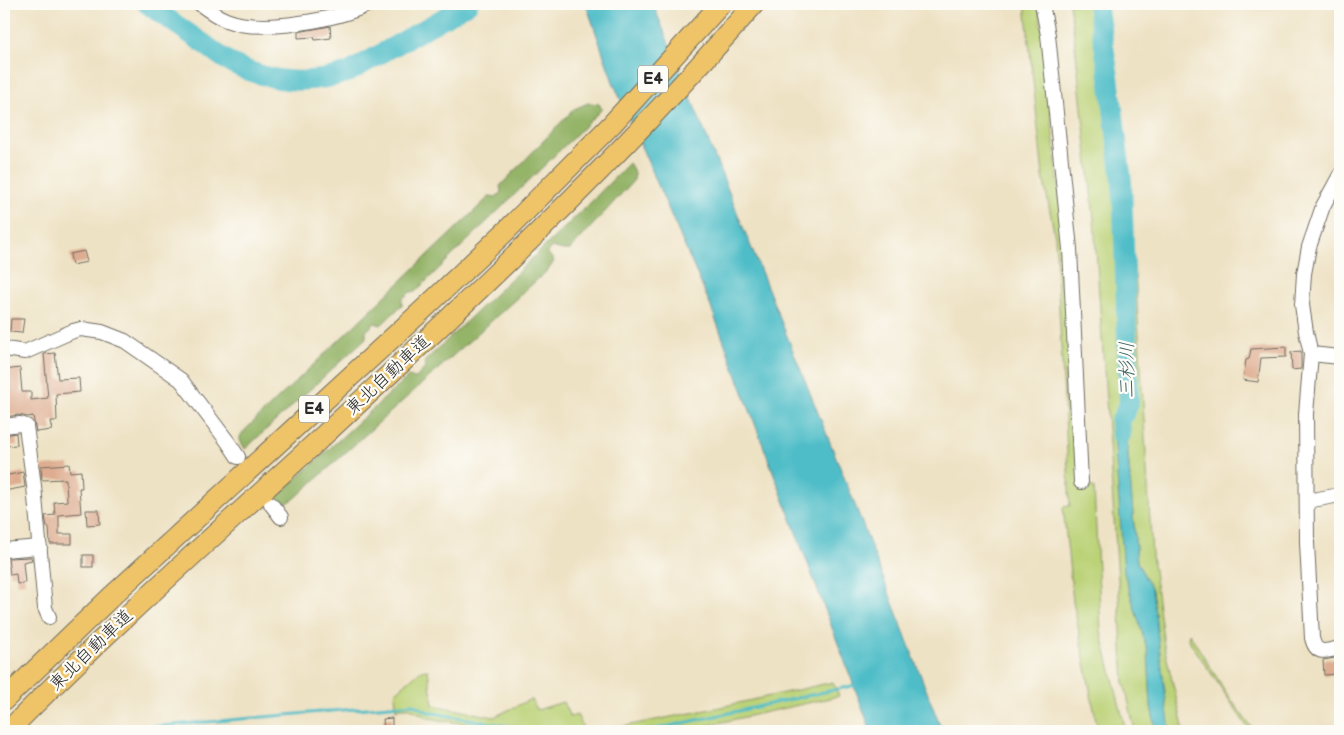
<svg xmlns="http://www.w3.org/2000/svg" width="1344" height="735" viewBox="0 0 1344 735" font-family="'Balsamiq Sans','Klee One',sans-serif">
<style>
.green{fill:#bbd277;stroke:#737e51}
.forest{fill:#94b468;stroke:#60704a}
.water{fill:#50bdc8;stroke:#3e747a}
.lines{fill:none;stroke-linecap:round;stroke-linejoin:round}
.stream{stroke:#50bdc8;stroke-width:3}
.river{stroke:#50bdc8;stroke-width:20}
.building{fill:#dead91}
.minor-casing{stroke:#6f6b61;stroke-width:16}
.highway-casing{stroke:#6f6b61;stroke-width:22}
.minor{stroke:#fff;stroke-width:14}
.highway{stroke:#efc469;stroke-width:20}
.labels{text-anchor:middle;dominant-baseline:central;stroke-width:4.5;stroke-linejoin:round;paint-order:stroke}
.shield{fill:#fdfcf7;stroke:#6a6a68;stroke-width:1}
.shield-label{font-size:16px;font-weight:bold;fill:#2b2b2b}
.street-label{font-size:18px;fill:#2b2b2b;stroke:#fdfcf7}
.water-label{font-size:19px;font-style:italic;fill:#385e62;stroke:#fdfcf7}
</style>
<rect width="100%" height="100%" fill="#fdfcf7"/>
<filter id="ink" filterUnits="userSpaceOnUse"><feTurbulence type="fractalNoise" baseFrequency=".02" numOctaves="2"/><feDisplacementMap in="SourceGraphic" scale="10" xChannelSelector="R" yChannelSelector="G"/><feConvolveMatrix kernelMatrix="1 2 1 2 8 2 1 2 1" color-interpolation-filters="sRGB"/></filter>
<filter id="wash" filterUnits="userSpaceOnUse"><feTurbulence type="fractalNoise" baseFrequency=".0096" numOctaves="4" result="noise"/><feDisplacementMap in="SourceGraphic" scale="20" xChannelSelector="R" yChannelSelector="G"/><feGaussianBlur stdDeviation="1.12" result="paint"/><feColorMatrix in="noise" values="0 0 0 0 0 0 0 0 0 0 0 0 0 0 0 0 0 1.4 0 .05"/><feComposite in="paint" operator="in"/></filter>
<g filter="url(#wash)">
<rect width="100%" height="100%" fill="#eee2c4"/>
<!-- green -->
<g class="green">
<polygon points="1025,4 1039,4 1065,243 1081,481 1094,488 1101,631 1126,731 1098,731 1073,601 1063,507 1070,506 1055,237 1043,176"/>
<polygon points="1069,4 1105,4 1136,285 1152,555 1164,646 1184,731 1169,731 1152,590 1137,562 1126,430 1126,408 1124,573 1148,652 1151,706 1156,731 1135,731 1124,682 1118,579 1094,219 1074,35"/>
<polygon points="1189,633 1227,694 1254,731 1250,731 1188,639"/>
<polygon points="428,670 433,705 494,717 531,699 537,710 563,702 570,717 577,715 585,731 496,731 479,726 428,718 410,708 400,708 396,710 395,693 420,671"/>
<polygon points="833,682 839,696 682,731 600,731 716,708"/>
</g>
<!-- forest -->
<g class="forest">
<path d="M 588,103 L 599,104 L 602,109 L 415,292 L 410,292 L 402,299 L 402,305 L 381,325 L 375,323 L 366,331 L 366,338 L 245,449 C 238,438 238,438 246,429 L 490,196 L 496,197 L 501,192 L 500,186 L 574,109 Z"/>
<path d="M 629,163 C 633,169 635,172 634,180 L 570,250 L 563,250 L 552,247 L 547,252 L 554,261 L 549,269 L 293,500 L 284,504 L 274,499 L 408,377 L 416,378 L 426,367 L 424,362 L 588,205 Z"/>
</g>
<!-- water -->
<g class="water">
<polygon points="462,4 471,4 423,28"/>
<polygon points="586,4 653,4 852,497 942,731 871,731 709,302 613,82"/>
<polygon points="1123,403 1126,408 1126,430 1137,562 1152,590 1170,731 1156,731 1151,706 1148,652 1124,573 1113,421"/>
</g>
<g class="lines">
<!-- stream -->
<g class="stream">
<polyline points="103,731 413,704 428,712 535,731"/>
<polyline points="647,731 856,685"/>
</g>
<!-- river -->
<g class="river">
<path d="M 147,4 C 165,17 184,30 203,43 C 212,50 221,57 231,63 C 271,83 307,86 349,72 L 468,4"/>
<polyline points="1097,4 1109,77 1122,182 1129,404 1120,422 1121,435"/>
</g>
</g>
<g id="blocks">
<!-- building -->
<g class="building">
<polygon points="330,26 331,38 315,40 314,37 298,38 298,32"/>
<polygon points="84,251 87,262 72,265 70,254"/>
<polygon points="11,319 24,319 22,333 10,332"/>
<polygon points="1286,347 1286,357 1261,358 1258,382 1243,380 1246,360 1249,359 1251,349"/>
<polygon points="1301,351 1301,369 1292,370 1291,352"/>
<polygon points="55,353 58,379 79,378 80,392 56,394 57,421 50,421 52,430 36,432 33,416 27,417 19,415 4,417 4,370 20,368 22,392 31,392 31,400 48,398 44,354"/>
<polygon points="16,433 17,445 4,446 4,435"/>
<polygon points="69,464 70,472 81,471 82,488 79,488 81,513 59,515 59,534 72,534 72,544 50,544 49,527 47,527 45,516 55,515 54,502 67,501 66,479 42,480 41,466"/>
<polygon points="23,472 25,487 4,491 4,476"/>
<polygon points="86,510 99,510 100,524 87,525"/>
<rect x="83" y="555" width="10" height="12"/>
<polygon points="31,557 32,560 23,562 25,583 17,584 16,574 10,575 8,558"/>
<polygon points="1340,657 1340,674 1324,675 1323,660"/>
<polygon points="392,718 392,731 384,731 383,719"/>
</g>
</g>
</g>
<g filter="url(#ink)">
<use href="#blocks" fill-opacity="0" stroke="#6f6b61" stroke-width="1"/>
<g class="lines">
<!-- minor casing -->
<g class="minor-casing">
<g id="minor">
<path d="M 200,4 C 208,10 216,16 226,20 C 261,34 336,20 369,4"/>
<polyline points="1042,4 1048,35 1070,249 1081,482"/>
<path d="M 1340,175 L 1323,206 L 1309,247 L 1304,274 L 1302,305 L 1306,332 L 1311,354 L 1306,414 L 1307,543 L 1312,638 C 1316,656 1326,651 1340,648"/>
<polyline points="4,347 6,349 25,352 73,331 81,329 102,332 125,341 181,380 228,442 238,457"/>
<polyline points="1311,354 1340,357"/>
<polyline points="4,426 20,424 26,426 34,486 45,608 49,617"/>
<polyline points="1307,501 1340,495"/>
<polyline points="271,504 281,517"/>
<polyline points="4,550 40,547"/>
</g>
</g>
<!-- highway casing -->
<g class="highway-casing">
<g id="highway">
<polyline points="4,700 113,595 426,307 506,231 612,124 721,4"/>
<path d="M 8,731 C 105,633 208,541 310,448 C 464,306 617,162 754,4"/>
</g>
</g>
<!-- minor -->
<use href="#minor" class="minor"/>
<!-- highway -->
<use href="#highway" class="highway"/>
</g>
</g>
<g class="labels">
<!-- shield labels -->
<g class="shield">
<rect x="638" y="65.5" width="30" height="27" rx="4"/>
<rect x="299" y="395.5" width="30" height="27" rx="4"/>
</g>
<g class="shield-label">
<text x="653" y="79">E4</text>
<text x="314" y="409">E4</text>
</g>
<!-- street labels -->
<g class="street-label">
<text transform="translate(388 375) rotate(-43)">東北自動車道</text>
<text transform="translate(91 650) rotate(-44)">東北自動車道</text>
</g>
<!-- water labels -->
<g class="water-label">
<text transform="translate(1127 370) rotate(-90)">三杉川</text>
</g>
</g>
<!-- margin -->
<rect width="1344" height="735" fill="none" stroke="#fdfcf7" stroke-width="20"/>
</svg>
